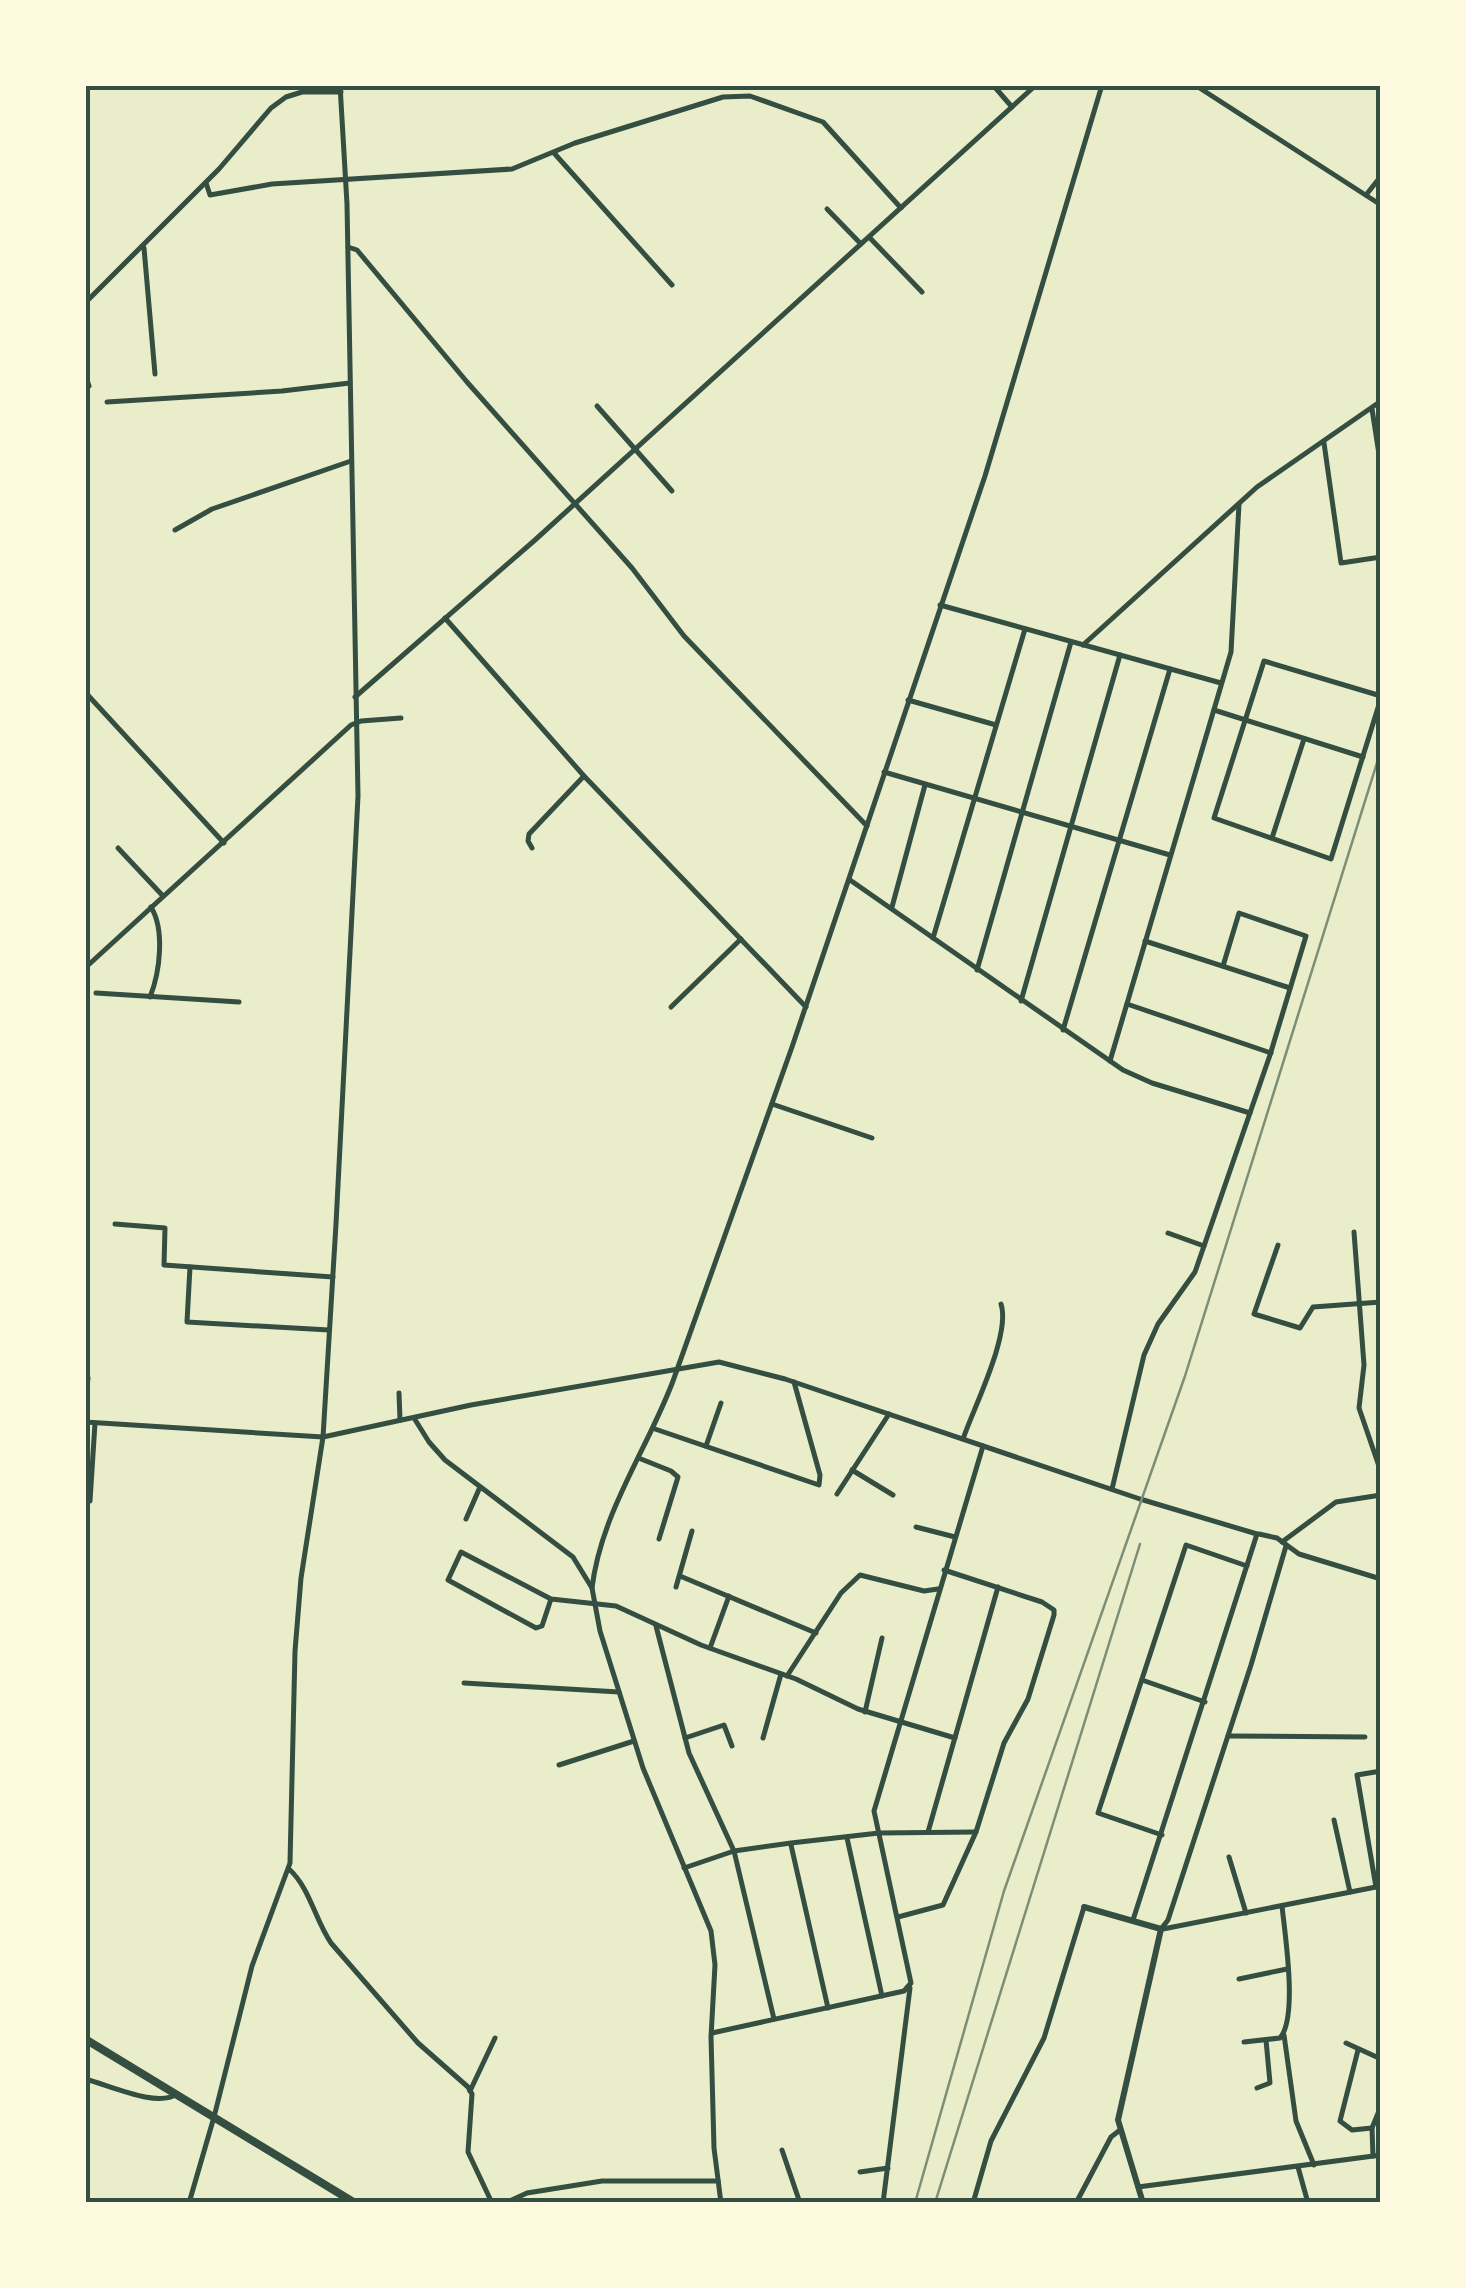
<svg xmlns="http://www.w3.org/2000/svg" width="1466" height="2288" viewBox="0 0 1466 2288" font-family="'Fira Sans Condensed',sans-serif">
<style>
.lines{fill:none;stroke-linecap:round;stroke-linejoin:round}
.minor{stroke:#344e41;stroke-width:5}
.tertiary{stroke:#344e41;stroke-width:5}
.secondary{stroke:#344e41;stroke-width:6}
.primary{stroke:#344e41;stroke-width:8}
.rail{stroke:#7c8e77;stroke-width:2.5}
.neatline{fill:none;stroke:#344e41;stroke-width:4}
</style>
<rect width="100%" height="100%" fill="#e9edc9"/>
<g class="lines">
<!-- minor -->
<g class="minor">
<polyline points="993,85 1012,107"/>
<polyline points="554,153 672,285"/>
<polyline points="206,183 210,195 272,184 512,169 575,143 723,97 750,96 823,122 901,208"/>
<polyline points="1366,195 1381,176"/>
<polyline points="827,209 861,244"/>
<polyline points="869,237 922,292"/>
<polyline points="348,247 357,250 467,382 632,568 684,636 867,826"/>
<polyline points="144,248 155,374"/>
<polyline points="85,303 219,169 271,108 286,97 302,92 341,92"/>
<polyline points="85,374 89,386"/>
<polyline points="107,402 282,391 350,383"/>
<polyline points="597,406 672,491"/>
<polyline points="1372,409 1381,467"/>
<polyline points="1324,443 1341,563 1381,557"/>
<polyline points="175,530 212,509 351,461"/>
<polyline points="940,605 1221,683"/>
<polyline points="445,618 584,776 806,1007"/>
<polyline points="1083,645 1257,487 1381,401"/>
<polyline points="85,692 224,843"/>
<polyline points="1381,696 1264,661 1214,818 1331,859 1381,698"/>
<polyline points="355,697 535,540 1036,85"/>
<polyline points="908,700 996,725"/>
<polyline points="1214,710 1363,757"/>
<polyline points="884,772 1170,855"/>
<polyline points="1272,838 1304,739"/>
<polyline points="118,848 163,896"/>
<polyline points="532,848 528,841 529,834 584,776"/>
<polyline points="850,880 1123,1070 1152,1083 1250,1113"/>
<polyline points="892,907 925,785"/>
<polyline points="933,938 1025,629"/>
<polyline points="1145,941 1290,988"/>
<polyline points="85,968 351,725 361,721 401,718"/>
<polyline points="977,970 1071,642"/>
<polyline points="96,993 239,1002"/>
<path d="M 150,997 C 160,972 165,930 151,907"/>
<polyline points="1021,1001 1120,655"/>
<polyline points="1127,1004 1271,1053"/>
<polyline points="671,1007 741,939"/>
<polyline points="1063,1030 1170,669"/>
<polyline points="1110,1061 1231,652 1239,504"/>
<polyline points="772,1104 872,1138"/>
<polyline points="115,1224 165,1228 164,1265 333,1277"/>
<polyline points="1354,1232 1364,1365 1359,1408 1381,1472"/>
<polyline points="1168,1233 1204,1246"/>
<polyline points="1278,1245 1254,1314 1300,1328 1313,1307 1381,1302"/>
<polyline points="190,1267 187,1322 329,1330"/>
<polyline points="399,1393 400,1420"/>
<polyline points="85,1408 88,1378"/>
<polyline points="414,1418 429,1442 445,1460 573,1557 592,1588 600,1631 643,1768 711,1931 715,1965 711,2037 714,2148 721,2203"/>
<polyline points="85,1422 323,1437 471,1405 719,1362 785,1379 1140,1499 1257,1534 1133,1920"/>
<polyline points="655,1429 819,1485 820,1475 794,1382"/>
<path d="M 963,1439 C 974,1407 1011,1334 1001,1304"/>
<polyline points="706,1446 721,1403"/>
<polyline points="641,1459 671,1471 678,1477 659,1539"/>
<polyline points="852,1470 893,1495"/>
<polyline points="1112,1489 1144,1355 1158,1324 1195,1272 1270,1055 1306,936 1239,913 1223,966"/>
<polyline points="837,1494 889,1414"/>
<polyline points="90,1501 95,1423"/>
<polyline points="466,1519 480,1487"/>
<polyline points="916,1527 955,1537"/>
<polyline points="1259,1534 1277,1538 1299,1554 1381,1579"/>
<polyline points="1282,1542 1336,1502 1381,1495"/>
<polyline points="680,1576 816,1633"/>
<polyline points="676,1587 692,1531"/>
<path d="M 592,1588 C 601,1513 647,1450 673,1381 L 792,1047 L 985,476 L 1102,85"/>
<polyline points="551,1599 542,1626 536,1628 448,1580 461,1552 551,1599 616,1606 701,1645 796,1679 858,1709 955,1738"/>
<polyline points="656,1626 689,1753 734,1851 774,2019"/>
<polyline points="710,1648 729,1596"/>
<polyline points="787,1676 841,1593 860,1575 924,1591 938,1589"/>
<polyline points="1142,1680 1205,1702"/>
<polyline points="464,1683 619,1692"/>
<polyline points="865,1712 882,1638"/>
<polyline points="1228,1736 1365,1737"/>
<polyline points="685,1738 724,1725 732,1746"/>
<polyline points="763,1738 781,1674"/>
<polyline points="559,1765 634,1741"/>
<polyline points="1334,1820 1350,1892"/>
<polyline points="928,1832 998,1587"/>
<polyline points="1162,1835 1098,1813 1186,1545 1247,1566"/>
<polyline points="847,1838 882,1996"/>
<polyline points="791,1845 828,2008"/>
<polyline points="1229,1857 1246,1913"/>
<polyline points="684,1868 734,1851 791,1843 879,1833 976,1832"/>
<path d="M 289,1869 C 310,1888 315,1920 331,1943 L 418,2043 L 468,2087 L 472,2094 L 468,2152 L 492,2203"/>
<polyline points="1376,1887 1357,1775 1381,1771"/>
<polyline points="898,1917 943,1905 976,1832 1004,1743 1028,1699 1054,1615 1054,1610 1042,1602 944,1570"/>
<polyline points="1161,1929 1168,1920 1251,1665 1286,1546"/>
<polyline points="1163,1929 1381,1886"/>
<polyline points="1239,1979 1287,1969"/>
<polyline points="712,2033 904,1991 911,1983 874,1811 983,1446"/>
<polyline points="1284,2035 1296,2121 1314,2165"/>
<path d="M 1244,2042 L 1280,2038 C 1298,2017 1285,1935 1282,1906"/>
<polyline points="1346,2043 1381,2059"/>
<polyline points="1358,2050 1340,2121 1352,2130 1372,2128"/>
<path d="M 85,2079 C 109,2085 157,2108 177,2094"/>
<polyline points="1257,2088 1270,2083 1266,2040"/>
<polyline points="470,2091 495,2038"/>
<polyline points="782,2150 800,2203"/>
<polyline points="1373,2156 1372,2128 1381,2106"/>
<polyline points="1298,2167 1308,2203"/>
<polyline points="860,2172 888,2168"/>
<polyline points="1138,2187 1381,2155"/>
<polyline points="189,2203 214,2117"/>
<polyline points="505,2203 527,2193 602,2181 718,2181"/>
<polyline points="883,2203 910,1988"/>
<polyline points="973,2203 991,2141 1044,2038 1084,1907"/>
<polyline points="1076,2203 1111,2137 1120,2130"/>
</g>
<!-- tertiary -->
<g class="tertiary">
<polyline points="1195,85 1381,205"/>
<polyline points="214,2117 252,1966 290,1863 295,1651 301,1578 323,1437 336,1224 358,796 347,204 340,85"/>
</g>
<!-- secondary -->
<polyline class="secondary" points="1084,1907 1161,1929 1118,2120 1143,2203"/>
<!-- primary -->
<polyline class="primary" points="85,2039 355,2203"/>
<!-- rail -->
<g class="rail">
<polyline points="915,2203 1004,1891 1185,1376 1381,750"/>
<polyline points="935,2203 1140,1544"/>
</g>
</g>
<!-- border -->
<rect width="1466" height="2288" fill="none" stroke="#fefae0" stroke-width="175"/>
<rect x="88" y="88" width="1290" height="2112" class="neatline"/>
</svg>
